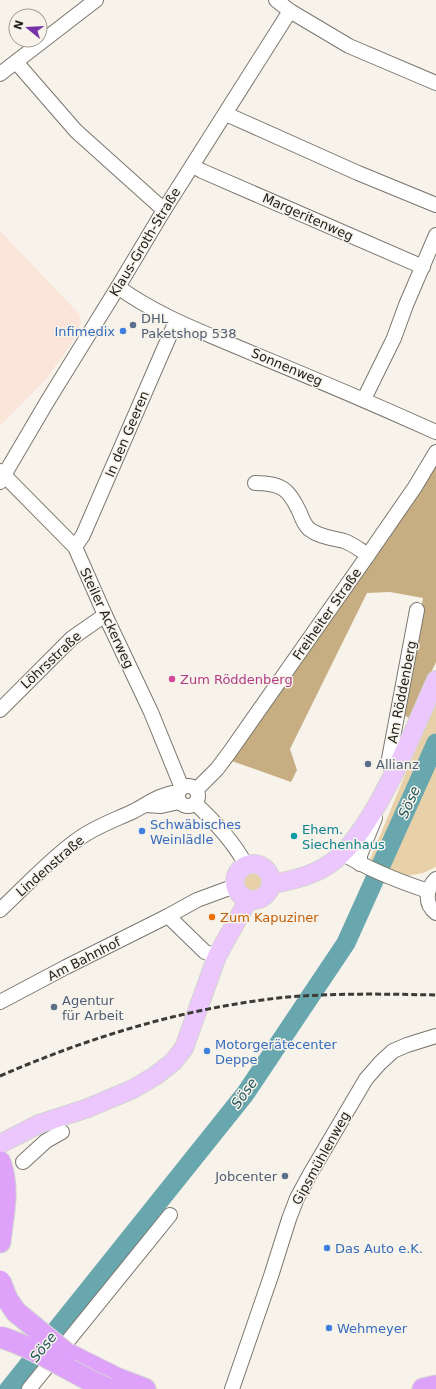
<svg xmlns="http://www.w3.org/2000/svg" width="436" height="1389" viewBox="0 0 436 1389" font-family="'DejaVu Sans',sans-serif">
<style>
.education{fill:#fbe4d9}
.green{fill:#e8d1a8}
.forest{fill:#c7ae82}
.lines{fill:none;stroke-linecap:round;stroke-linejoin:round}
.river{stroke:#69a7af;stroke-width:19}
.minor-casing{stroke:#7b776f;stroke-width:16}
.major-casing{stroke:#d3d3d2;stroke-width:20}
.highway-casing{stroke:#d3d3d2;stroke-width:23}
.minor{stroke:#fff;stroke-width:14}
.major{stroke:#ecc7fd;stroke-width:18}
.highway{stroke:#dfa2fb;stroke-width:21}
.rail{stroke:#3c3b37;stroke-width:3;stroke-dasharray:6 3;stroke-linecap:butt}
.highway-bridge-casing{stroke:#d3d3d2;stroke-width:23;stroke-linecap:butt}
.highway-bridge{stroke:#dfa2fb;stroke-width:21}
.service-dot{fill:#5c6f8a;stroke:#f7f3ea;stroke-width:1.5}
.shop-dot{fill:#3f7fe0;stroke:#f7f3ea;stroke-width:1.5}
.hotel-dot{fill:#d1479c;stroke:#f7f3ea;stroke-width:1.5}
.culture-dot{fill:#0f9aa8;stroke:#f7f3ea;stroke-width:1.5}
.food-dot{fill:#e8710a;stroke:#f7f3ea;stroke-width:1.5}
.labels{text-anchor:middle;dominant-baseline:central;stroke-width:3;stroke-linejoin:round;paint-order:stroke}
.street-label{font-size:13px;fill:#22211e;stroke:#f7f3ea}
.service-label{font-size:13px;fill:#4e5e75;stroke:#f7f3ea;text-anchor:start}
.shop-label{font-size:13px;fill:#366cbe;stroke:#f7f3ea;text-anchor:start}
.hotel-label{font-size:13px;fill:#b23c85;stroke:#f7f3ea;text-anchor:start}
.culture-label{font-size:13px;fill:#0d838f;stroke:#f7f3ea;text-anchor:start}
.food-label{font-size:13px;fill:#c56008;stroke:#f7f3ea;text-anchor:start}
.water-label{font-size:14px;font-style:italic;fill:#23585f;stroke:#f7f3ea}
</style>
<rect width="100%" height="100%" fill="#f7f3ea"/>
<!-- education -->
<polygon class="education" points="0,231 80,315 81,322 79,330 73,341 46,379 0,426"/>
<!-- green -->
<g class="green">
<polygon points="436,699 436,867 423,873 407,876 370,860"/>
<circle cx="252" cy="881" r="10"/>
</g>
<!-- forest -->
<polygon class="forest" points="436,458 436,662 418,700 411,720 403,714 423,598 390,592 367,593 290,749 297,770 291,782 229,760"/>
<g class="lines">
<!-- river -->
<polyline class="river" points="9,1389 245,1094 346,943 436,743"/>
<!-- minor casing -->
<g class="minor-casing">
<g id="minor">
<polyline points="276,0 290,11 349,46 436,83"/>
<polyline points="16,62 76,131 164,210"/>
<polyline points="0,74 96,0"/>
<polyline points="226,114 358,173 436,205"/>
<polyline points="193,166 202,171 423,267"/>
<path d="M 118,287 C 159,317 208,334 254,354 C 315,379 376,405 436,432"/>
<polyline points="364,399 394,338 406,305 436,235"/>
<polyline points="0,471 75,547 105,615 151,712 182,788"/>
<polyline points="0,482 47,402 118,287 164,210 290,11"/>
<path d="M 255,483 C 282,483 289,489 300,513 C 302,519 304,524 309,529 C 319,537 332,538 344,541 C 353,544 360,550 368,555"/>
<polyline points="75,547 83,535 176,321"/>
<polyline points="0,710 72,638 105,615"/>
<polyline points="396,770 388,764 417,610"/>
<circle cx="188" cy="796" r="10"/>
<polyline points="196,790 217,769 229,753 368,555 415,487 436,452"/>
<path d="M 195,803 C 215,822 233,841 246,865"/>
<polyline points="145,805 161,806 179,802"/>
<path d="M 342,853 C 369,870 398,881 428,891"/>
<polyline points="360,864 360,855 375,818"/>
<path d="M 436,879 C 426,889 424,904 436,913"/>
<path d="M 0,910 C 25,887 49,860 77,840 C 94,827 115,820 134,811 C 151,802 158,795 178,792"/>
<polyline points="168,916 205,952 217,956"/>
<polyline points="0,1002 66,967 168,916 197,900 235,886"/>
<polyline points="23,1162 46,1141 62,1132"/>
<polyline points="29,1389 170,1215"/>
<polyline points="232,1389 271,1276 289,1219 297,1198 310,1174 366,1079 380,1063 393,1051 407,1045 436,1036"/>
</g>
</g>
<!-- major casing -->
<g class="major-casing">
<g id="major">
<circle cx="253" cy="882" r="18"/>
<path d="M 271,884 C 290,881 312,876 328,865 C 348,852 361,831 373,812 C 398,770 416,725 436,680"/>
<polyline points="0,1144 39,1124 88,1108 133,1089 155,1076 173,1062 184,1048 217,956 246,904 248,899"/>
</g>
</g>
<!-- highway casing -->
<g class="highway-casing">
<g id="highway">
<path d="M 0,1162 C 10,1190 3,1213 0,1242"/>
<polyline points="66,1353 116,1378 145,1389"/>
<polyline points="423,1389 436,1386"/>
</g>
</g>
<!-- minor -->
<use href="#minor" class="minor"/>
<!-- major -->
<use href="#major" class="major"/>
<!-- highway -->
<use href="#highway" class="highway"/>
<!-- rail -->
<path class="rail" d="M 0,1076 C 92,1036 188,1007 288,997 C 337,993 387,994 436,995"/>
<!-- highway-bridge casing -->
<g class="highway-bridge-casing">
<g id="highway-bridge">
<polyline points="0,1281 7,1299 16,1312 66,1353"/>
<path d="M 0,1337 C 39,1349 71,1373 108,1389"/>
</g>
</g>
<!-- highway-bridge -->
<use href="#highway-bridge" class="highway-bridge"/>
</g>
<!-- markers -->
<g class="service-dot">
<circle cx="133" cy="325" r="4"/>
<circle cx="368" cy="764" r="4"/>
<circle cx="54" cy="1007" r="4"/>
<circle cx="285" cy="1176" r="4"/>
</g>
<g class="shop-dot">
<circle cx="123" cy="331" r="4"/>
<circle cx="142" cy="831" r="4"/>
<circle cx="207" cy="1051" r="4"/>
<circle cx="327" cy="1248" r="4"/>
<circle cx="329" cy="1328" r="4"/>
</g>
<circle class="hotel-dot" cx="172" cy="679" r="4"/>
<circle class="culture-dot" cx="294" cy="836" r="4"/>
<circle class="food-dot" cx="212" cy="917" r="4"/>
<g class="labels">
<!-- street labels -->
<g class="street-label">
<text transform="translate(308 217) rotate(24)">Margeritenweg</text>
<text transform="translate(145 242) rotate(-59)">Klaus-Groth-Straße</text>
<text transform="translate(287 367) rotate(23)">Sonnenweg</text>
<text transform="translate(127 434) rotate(-67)">In den Geeren</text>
<text transform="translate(327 614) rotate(-55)">Freiheiter Straße</text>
<text transform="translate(107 618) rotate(65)">Steiler Ackerweg</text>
<text transform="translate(51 660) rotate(-43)">Löhrsstraße</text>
<text transform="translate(402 692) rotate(-79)">Am Röddenberg</text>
<text transform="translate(50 866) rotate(-41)">Lindenstraße</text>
<text transform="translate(84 959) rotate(-27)">Am Bahnhof</text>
<text transform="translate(321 1158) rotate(-61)">Gipsmühlenweg</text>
</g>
<!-- service labels -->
<g class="service-label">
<text x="141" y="318">DHL<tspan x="141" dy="15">Paketshop 538</tspan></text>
<text x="376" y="764">Allianz</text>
<text x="62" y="1000">Agentur<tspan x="62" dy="15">für Arbeit</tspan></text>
<text x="277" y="1176" text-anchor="end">Jobcenter</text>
</g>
<!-- shop labels -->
<g class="shop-label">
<text x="115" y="331" text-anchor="end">Infimedix</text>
<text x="150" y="824">Schwäbisches<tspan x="150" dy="15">Weinlädle</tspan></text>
<text x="215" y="1044">Motorgerätecenter<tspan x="215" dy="15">Deppe</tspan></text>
<text x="335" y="1248">Das Auto e.K.</text>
<text x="337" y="1328">Wehmeyer</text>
</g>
<!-- hotel labels -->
<g class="hotel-label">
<text x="180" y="679">Zum Röddenberg</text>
</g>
<!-- culture labels -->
<g class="culture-label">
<text x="302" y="829">Ehem.<tspan x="302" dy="15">Siechenhaus</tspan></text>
</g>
<!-- food labels -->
<g class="food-label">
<text x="220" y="917">Zum Kapuziner</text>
</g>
<!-- water labels -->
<g class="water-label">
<text transform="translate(409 802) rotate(-66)">Söse</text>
<text transform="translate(244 1093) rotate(-54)">Söse</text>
<text transform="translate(43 1347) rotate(-51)">Söse</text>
</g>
</g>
<!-- north arrow -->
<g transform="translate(28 28) rotate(288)"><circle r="19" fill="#f7f3ea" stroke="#a29f98"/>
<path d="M0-3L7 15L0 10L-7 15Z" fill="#7633a7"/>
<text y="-6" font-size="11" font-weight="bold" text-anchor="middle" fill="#22211e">N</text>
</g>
</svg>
